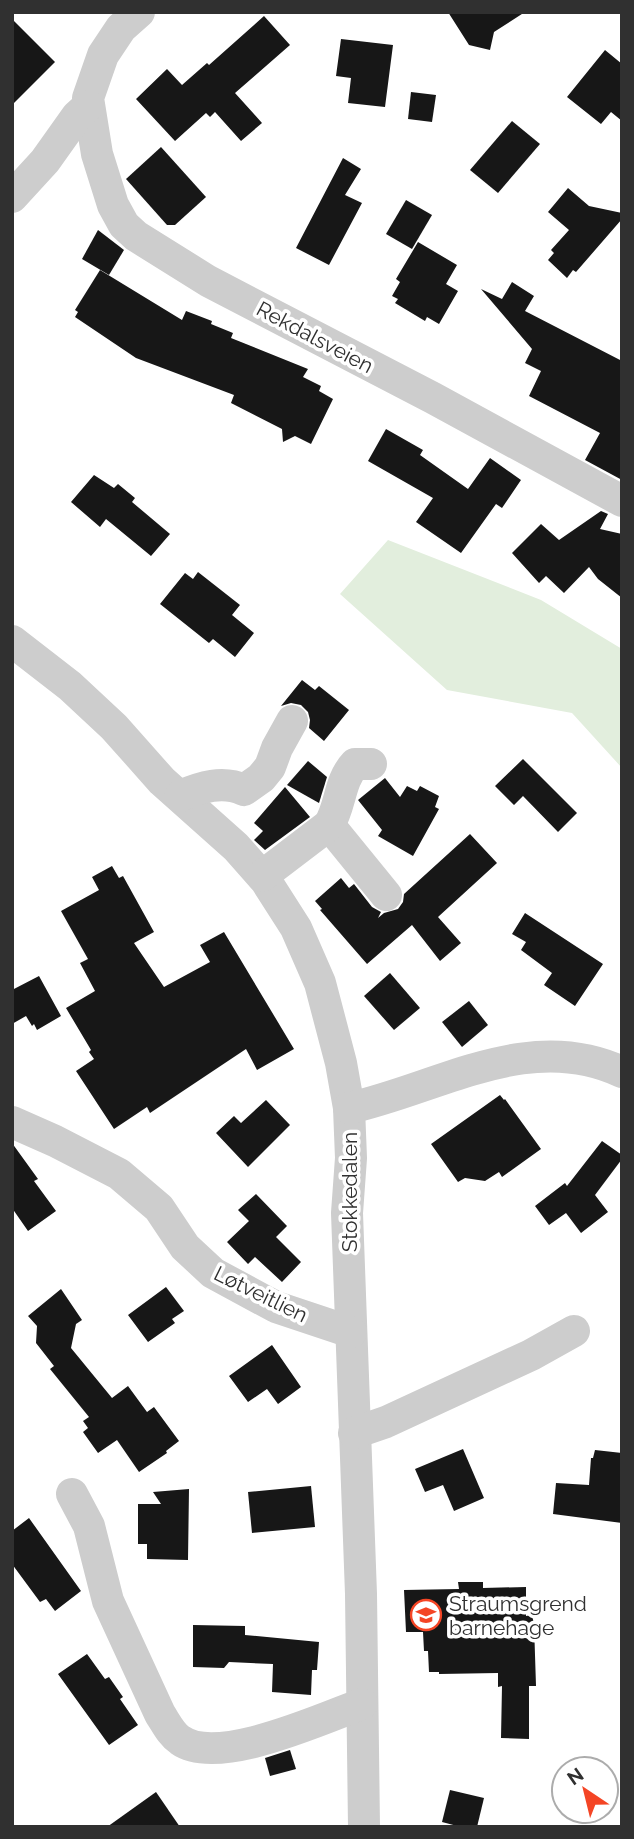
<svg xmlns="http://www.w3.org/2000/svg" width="634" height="1839" viewBox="0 0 634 1839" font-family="Raleway,sans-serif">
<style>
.green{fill:#e2eedd}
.building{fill:#171717}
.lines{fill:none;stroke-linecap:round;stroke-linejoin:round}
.street{stroke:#cdcdcd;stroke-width:32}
.labels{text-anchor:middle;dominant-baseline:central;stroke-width:7;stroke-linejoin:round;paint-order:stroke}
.street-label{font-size:21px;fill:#303030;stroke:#fff}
.poi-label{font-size:21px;fill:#303030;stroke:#fff;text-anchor:start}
</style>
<rect width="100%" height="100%" fill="#fff"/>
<!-- green -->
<polygon class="green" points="388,540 541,600 622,649 622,768 572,713 447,690 340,594"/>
<!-- building -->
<g class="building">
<polygon points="448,12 525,12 494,32 490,50 469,45"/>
<polygon points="264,16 290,45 235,93 262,123 241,141 215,112 210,117 206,113 175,141 136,99 167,69 182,85 207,63 209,65"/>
<polygon points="12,19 55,62 12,105"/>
<polygon points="341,39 393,45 385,107 348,103 351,78 336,76"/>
<polygon points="605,50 622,64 622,121 611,112 601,124 567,97"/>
<polygon points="411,92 436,95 432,122 408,119"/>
<polygon points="512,121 540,144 498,193 470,170"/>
<polygon points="161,147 206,197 175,225 167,225 126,179"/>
<polygon points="343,158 361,169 345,195 362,203 329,265 296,248"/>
<polygon points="568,188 589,206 622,213 622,219 576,272 573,270 567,278 548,260 554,253 551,250 569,230 548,212"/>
<polygon points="406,200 432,215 412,249 386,234"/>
<polygon points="98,230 124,250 109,275 82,259"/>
<polygon points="418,242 457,265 446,284 458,291 439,324 427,317 425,321 395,303 398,299 392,296 400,282 396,279"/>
<polygon points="100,270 182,320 186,311 212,321 211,324 233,333 231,338 308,369 303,377 321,386 319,391 333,399 311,444 295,436 283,442 282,429 231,403 234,395 136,358 75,317 78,312 75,310"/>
<polygon points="512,282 534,296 525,311 622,361 622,480 585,460 600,433 529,396 541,371 525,363 532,349 481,289 502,299"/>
<polygon points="386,429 423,450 420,455 468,489 490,458 521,480 502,508 496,504 461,553 416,522 433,498 368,461"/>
<polygon points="94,475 114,488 118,484 135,498 132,502 170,534 151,556 106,519 100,527 71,502"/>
<polygon points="601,511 608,514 600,529 622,534 622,598 598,579 589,567 564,593 546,576 539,583 512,553 541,524 559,540"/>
<polygon points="198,572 240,605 232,615 254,633 235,657 213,639 209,643 160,604 185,573 193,579"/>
<polygon points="302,680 315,690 319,686 349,710 324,741 309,728 310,720 308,712 301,705 291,703 281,706"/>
<polygon points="523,759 577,813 558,832 523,796 514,805 495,786"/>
<polygon points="308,761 327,777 319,803 287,785"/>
<polygon points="385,778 400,797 407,786 417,791 420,786 439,796 435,807 439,809 413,856 378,836 382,830 358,800"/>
<polygon points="285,787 310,817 265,850 254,840 263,831 254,823"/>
<polygon points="470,834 497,863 438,917 461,943 440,961 412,925 367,964 320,910 322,909 315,901 341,878 349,888 354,884 372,907 381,912 378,918 384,913 398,909 403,902 404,894"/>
<polygon points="112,866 119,878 123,876 154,932 134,943 164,987 210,962 200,945 224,932 294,1049 257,1070 246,1049 150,1113 147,1107 114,1129 76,1071 94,1059 89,1052 91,1050 66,1008 95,991 80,963 88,959 61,911 99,890 92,877"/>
<polygon points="525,913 603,964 575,1006 544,985 552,973 521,950 526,942 512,934"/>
<polygon points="390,973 420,1008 394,1030 364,996"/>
<polygon points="39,976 61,1016 37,1030 34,1024 32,1026 26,1016 12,1024 12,990"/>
<polygon points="469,1001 488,1025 462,1047 442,1022"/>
<polygon points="500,1095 504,1100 505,1099 541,1149 502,1177 499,1172 485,1181 465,1178 458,1182 431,1144"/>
<polygon points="266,1100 290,1125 248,1167 216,1133 234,1116 241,1123"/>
<polygon points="602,1141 622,1155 622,1159 595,1195 608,1212 581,1233 566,1213 549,1225 535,1206 565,1183 567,1186"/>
<polygon points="12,1143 38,1179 34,1181 56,1211 28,1231 12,1208"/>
<polygon points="256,1194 287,1226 276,1237 301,1262 282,1282 255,1257 248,1264 227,1242 249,1221 238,1210"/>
<polygon points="166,1287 184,1311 172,1319 175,1323 148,1342 128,1315"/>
<polygon points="61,1289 82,1320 76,1324 71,1348 112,1398 128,1386 147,1412 154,1407 179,1441 166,1451 167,1453 139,1472 117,1440 98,1453 83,1432 88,1428 83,1421 89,1417 50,1369 54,1366 36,1343 37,1326 28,1316"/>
<polygon points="272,1345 301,1387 278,1404 267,1389 248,1402 229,1376"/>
<polygon points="463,1449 484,1498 454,1511 443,1485 425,1492 415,1469"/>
<polygon points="595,1450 622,1453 622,1523 553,1514 556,1483 589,1485 591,1458 593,1458"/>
<polygon points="311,1486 315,1527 252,1533 248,1492"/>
<polygon points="189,1489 188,1560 147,1559 147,1544 138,1544 138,1504 161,1504 153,1492"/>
<polygon points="29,1518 81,1591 55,1611 46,1599 40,1602 12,1564 12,1531"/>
<polygon points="458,1582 483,1582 483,1588 526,1587 526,1616 532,1615 534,1624 536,1686 529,1686 529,1739 501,1738 502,1686 498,1687 498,1673 439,1674 439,1672 429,1672 428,1651 424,1651 423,1632 406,1632 404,1590 459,1589"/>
<polygon points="193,1625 245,1626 245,1635 319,1642 317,1670 312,1670 311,1695 272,1692 273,1664 229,1662 224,1668 193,1667"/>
<polygon points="87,1654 105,1679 109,1677 123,1697 120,1699 138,1725 109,1745 58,1674"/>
<polygon points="290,1750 296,1769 270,1776 265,1758"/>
<polygon points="450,1790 484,1798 477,1827 461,1827 442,1822"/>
<polygon points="156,1792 180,1827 107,1827"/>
</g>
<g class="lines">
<!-- street -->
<g class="street">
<polyline points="139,12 121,28 103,55 88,98 97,154 113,205 124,225 136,236 208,281 433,398 622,501"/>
<polyline points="12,197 45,161 77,116 88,106"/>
<polyline points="12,641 70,686 114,727 162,781 236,847 266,881 296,928 320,983 341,1063 349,1108 351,1158 347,1213 361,1594 364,1827"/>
<path d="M 180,796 C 201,787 223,780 244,790 L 261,778 L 270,767 L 277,748 L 292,721"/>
<polyline points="329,825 386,895"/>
<path d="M 262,876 L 329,825 C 341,806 339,781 355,764 L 371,764"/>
<path d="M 349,1108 C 437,1089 529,1028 622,1072"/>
<polyline points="12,1122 55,1141 119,1174 159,1208 185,1247 213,1273 276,1307 351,1332"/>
<polyline points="354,1433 386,1422 531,1355 574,1331"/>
<path d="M 72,1494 L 89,1526 L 108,1601 L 160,1714 C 166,1723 171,1734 180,1740 C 217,1767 321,1719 362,1704"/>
</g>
</g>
<!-- icons -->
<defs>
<g id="school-ring" transform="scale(1.575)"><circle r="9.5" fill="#fff" stroke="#f44525" stroke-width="1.5"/><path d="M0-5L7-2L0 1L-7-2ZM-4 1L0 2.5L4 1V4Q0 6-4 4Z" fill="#f44525"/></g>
</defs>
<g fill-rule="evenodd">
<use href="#school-ring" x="426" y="1615"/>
</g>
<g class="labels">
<!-- street labels -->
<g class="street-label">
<text transform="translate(315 337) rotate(28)">Rekdalsveien</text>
<text transform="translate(349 1192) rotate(-90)">Stokkedalen</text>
<text transform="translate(261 1294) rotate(26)">Løtveitlien</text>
</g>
<!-- poi labels -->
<g class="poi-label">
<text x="449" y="1603">Straumsgrend<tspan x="449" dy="24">barnehage</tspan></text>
</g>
</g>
<!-- border -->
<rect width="634" height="1839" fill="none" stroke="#303030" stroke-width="28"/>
<!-- north arrow -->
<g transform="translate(585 1790) rotate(325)"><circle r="33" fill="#ffffff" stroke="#acacac" stroke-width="2"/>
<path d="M0-5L12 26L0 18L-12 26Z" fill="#f44525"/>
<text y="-10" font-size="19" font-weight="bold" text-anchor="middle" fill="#303030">N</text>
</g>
</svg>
